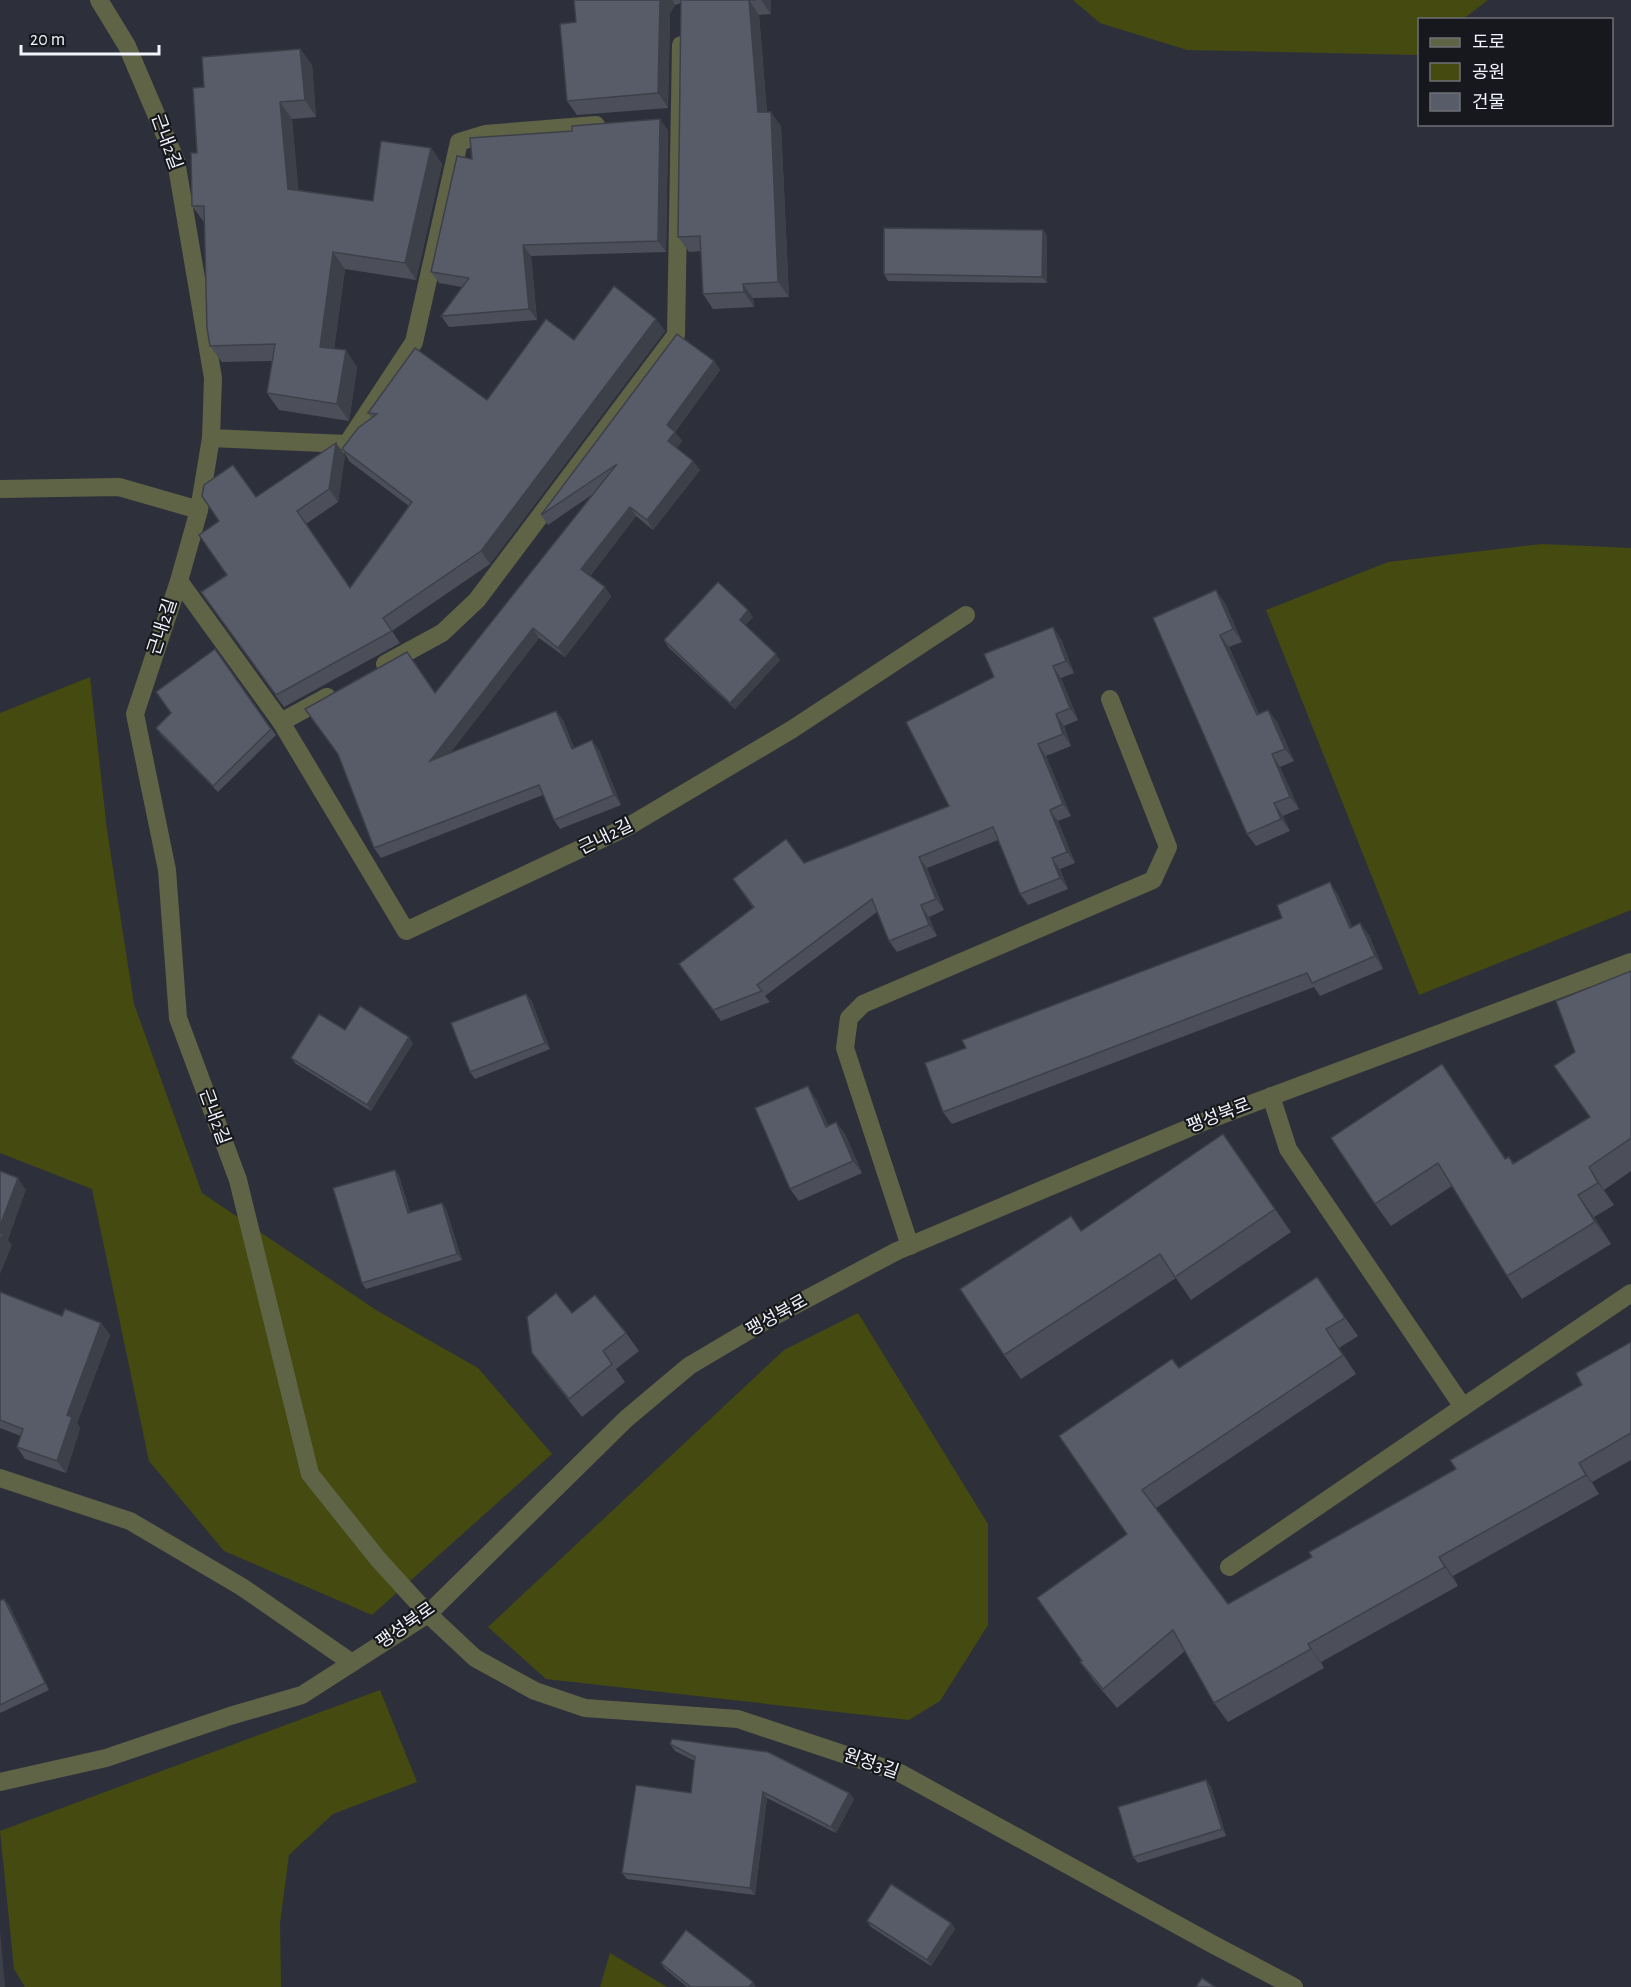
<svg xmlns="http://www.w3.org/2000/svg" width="1631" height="1987" viewBox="0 0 1631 1987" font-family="'Alegreya Sans','Noto Sans KR',sans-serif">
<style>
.green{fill:#454a10}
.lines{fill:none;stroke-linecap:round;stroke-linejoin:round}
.minor{stroke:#606446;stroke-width:18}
.tertiary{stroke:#606446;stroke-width:18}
.wall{fill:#4c4f59}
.shaded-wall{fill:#3e4049}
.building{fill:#585c68;stroke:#3e4049;stroke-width:1.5}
.labels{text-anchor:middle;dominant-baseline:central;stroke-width:4.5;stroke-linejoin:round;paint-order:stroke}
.street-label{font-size:18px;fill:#f2f4fc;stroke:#17181d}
</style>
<rect width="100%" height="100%" fill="#2d303b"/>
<!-- green -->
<g class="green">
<polygon points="1073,0 1488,0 1463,19 1420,20 1419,53 1418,55 1187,50 1100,23"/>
<polygon points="1542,544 1631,548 1631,910 1419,995 1266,610 1388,562"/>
<polygon points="90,677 107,830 134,1004 202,1193 376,1310 478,1368 552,1454 372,1615 224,1551 149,1461 92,1189 0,1153 0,713"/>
<polygon points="858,1313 988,1524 988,1625 940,1701 909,1720 546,1679 488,1627 784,1350"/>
<polygon points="380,1690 417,1782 333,1814 289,1855 280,1923 281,1987 25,1987 14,1969 0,1831"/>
<polygon points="610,1953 667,1987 600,1987"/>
</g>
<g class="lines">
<!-- minor -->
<g class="minor">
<polyline points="99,0 127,46 176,161 213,378 211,438 199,510"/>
<polyline points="211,438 347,444 414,342 459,142 485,134 596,125"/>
<polyline points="0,489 119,487 199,510 179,581 135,714 167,870 178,1018 238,1180 310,1474 378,1559 428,1614 475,1658 535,1691 585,1708 738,1719 900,1773 1214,1945 1294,1987"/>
<polyline points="179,581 281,722 406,931 629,826 791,730 966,615"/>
<polyline points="385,664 442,633 477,600 676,335 681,45"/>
<polyline points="281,722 327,697"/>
<polyline points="1271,1096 1288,1149 1463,1407 1631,1293"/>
<polyline points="910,1246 845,1048 849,1018 863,1004 1153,880 1168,847 1110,699"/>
<polyline points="0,1478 130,1521 242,1587 352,1663"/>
<polyline points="1229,1567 1463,1407"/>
</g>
<!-- tertiary -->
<polyline class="tertiary" points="0,1782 106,1758 230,1716 302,1695 428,1614 626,1419 689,1366 765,1321 897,1251 1208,1120 1631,962"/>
</g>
<!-- wall -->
<g class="wall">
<polygon points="574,0 771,0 771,14 759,15 767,112 781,126 789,297 753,298 754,307 713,309 703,294 701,251 689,252 678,237 681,3 675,5 670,13 668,108 577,115 567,101 576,22"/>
<polygon points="300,49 312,65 316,117 292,119 298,190 373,201 431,148 442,164 416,280 345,269 334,349 357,367 349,421 279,410 267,393 272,361 222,362 210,346 204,222 192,206 204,87"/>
<polygon points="668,130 666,252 531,256 537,320 449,327 441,316 462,287 439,283 431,272 472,159 572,131"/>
<polygon points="1043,230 1047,236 1047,283 888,281 884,274"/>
<polygon points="665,331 490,564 392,631 400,643 284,707 201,592 227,575 256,497 345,455 338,502 306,524 350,587 409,506 350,462 342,449 372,418 368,413 487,400 574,340"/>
<polygon points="714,361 720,370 675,432 682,441 677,448 693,461 700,470 653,530 636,516 590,576 605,587 611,597 565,657 539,638 450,753 563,720 574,748 599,750 621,805 560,829 554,820 543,795 381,858 374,848 435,693 593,494 548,525 541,515"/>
<polygon points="1225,603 1242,642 1229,647 1259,714 1268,710 1277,722 1294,761 1280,767 1299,809 1283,816 1290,831 1256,846 1247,834 1153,618"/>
<polygon points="753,617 745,625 780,660 735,709 668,647 664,640"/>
<polygon points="1061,639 1074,673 1061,678 1078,720 1064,726 1071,746 1046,756 1071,816 1058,821 1075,863 1060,869 1068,889 1028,905 1020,894 998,840 927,868 944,910 929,917 937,936 897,952 889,941 877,912 765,996 770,1002 721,1021 679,964 753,908 733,879 804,863 949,806 994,677"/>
<polygon points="215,649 276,735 218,792 161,735 156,728 171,713"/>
<polygon points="1338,895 1352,927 1369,935 1383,969 1320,996 1314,987 952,1124 943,1112 966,1048"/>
<polygon points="1631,971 1631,1171 1604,1190 1614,1205 1594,1217 1611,1244 1522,1299 1507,1276 1452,1186 1391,1226 1375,1204 1442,1064 1506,1159 1509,1157 1514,1163 1590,1117 1575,1052"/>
<polygon points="531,1000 550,1049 475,1079 470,1072"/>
<polygon points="345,1030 413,1043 371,1111 296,1064 291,1058"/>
<polygon points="816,1099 828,1125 836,1122 845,1134 862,1173 799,1201 790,1189"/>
<polygon points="1223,1134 1291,1232 1191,1300 1176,1278 1021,1379 1004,1355 1071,1216 1081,1231"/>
<polygon points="395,1170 399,1176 410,1212 442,1203 446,1209 462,1260 366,1289 362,1283"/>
<polygon points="1317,1277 1358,1336 1339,1348 1356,1374 1156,1508 1228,1604 1312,1557 1456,1469 1582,1385 1631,1342 1631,1460 1592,1482 1599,1494 1453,1576 1458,1586 1321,1662 1324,1668 1228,1722 1214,1703 1185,1651 1117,1708 1094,1681 1080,1662 1082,1661 1127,1534 1179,1368"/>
<polygon points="0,1292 62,1316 101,1323 110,1335 77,1423 80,1428 66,1473 25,1459 17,1447 21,1436 0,1428"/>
<polygon points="572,1313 626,1333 639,1351 616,1369 625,1382 582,1417 545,1371 532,1353"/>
<polygon points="4,1599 9,1605 49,1690 0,1713 0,1601"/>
<polygon points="670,1744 849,1793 854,1799 836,1833 767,1798 755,1895 627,1879 622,1873 691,1793 695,1761 675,1751"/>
<polygon points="1206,1780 1211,1787 1226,1836 1138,1863 1133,1857"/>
<polygon points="867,1921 951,1923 955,1929 931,1966 871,1927"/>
<polygon points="661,1963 756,1987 687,1987 665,1969"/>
</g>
<!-- shaded-wall -->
<g class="shaded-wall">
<polygon points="660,0 672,0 675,5 670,13 668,108 658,93"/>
<polygon points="749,0 759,15 768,127 758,112"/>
<polygon points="761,0 771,0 771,14"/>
<polygon points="300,49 312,65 316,117 305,100"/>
<polygon points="280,102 292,119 300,205 288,189"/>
<polygon points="771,112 781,126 789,297 778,282"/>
<polygon points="660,119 668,130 666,252 658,241"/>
<polygon points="431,148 442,164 416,280 405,263"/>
<polygon points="1043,230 1047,236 1047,283 1042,277"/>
<polygon points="523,245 531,256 537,320 529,309"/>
<polygon points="333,252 345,269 332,363 320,347"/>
<polygon points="743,284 753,298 754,307 744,292"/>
<polygon points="656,319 665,331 490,564 481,551"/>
<polygon points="346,350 357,367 349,421 337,404"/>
<polygon points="714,361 720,370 673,434 667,425"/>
<polygon points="675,432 682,441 675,451 668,441"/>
<polygon points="336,443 345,455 338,502 329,489"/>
<polygon points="693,461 700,470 653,530 647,520"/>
<polygon points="630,507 636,516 588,578 581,569"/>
<polygon points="605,587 611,597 565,657 558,648"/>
<polygon points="1216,590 1225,603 1242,642 1233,629"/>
<polygon points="748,610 753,617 744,626 740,620"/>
<polygon points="1053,627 1061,639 1074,673 1066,661"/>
<polygon points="533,628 539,638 437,770 430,761"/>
<polygon points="1220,635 1229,647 1265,727 1257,715"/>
<polygon points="776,654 780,660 735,709 730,703"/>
<polygon points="1053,666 1061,678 1078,720 1070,708"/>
<polygon points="1268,710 1277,722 1294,761 1285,749"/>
<polygon points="556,711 563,720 578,758 572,749"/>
<polygon points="1056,714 1064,726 1071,746 1063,734"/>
<polygon points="592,740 599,750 621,805 614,795"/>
<polygon points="1038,744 1046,756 1071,816 1063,804"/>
<polygon points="1272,754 1280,767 1299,809 1290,797"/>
<polygon points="1274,803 1283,816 1290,831 1281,819"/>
<polygon points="1050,810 1058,821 1075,863 1067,852"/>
<polygon points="919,857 927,868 944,910 936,899"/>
<polygon points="1052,858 1060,869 1068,889 1060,878"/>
<polygon points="1330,882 1338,895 1358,940 1350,928"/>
<polygon points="921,905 929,917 937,936 929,925"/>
<polygon points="1360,923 1369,935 1383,969 1375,956"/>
<polygon points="526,994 531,1000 550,1049 545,1043"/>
<polygon points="409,1037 413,1043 371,1111 367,1105"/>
<polygon points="1442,1064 1458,1087 1521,1182 1505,1159"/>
<polygon points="808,1086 816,1099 834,1139 826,1127"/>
<polygon points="836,1122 845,1134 862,1173 853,1161"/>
<polygon points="1589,1167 1604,1190 1614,1205 1598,1183"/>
<polygon points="395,1170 399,1176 412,1219 408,1213"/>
<polygon points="18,1178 26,1190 8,1240 12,1245 0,1274 0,1226"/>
<polygon points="1578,1195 1594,1217 1611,1244 1595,1222"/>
<polygon points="442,1203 446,1209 462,1260 457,1254"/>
<polygon points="101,1323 110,1335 77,1423 80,1428 66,1473 57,1461 67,1415"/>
<polygon points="1326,1329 1339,1348 1356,1374 1343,1355"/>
<polygon points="1579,1463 1592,1482 1599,1494 1586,1475"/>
<polygon points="1439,1557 1453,1576 1458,1586 1445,1567"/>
<polygon points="4,1599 9,1605 49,1690 45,1683"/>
<polygon points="1308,1644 1321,1662 1324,1668 1311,1649"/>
<polygon points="1206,1780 1211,1787 1226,1836 1222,1829"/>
<polygon points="763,1792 767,1798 755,1895 750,1888"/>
<polygon points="849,1793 854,1799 836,1833 831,1827"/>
<polygon points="951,1923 955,1929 931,1966 927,1960"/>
<polygon points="0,1930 5,1987 0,1987"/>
<polygon points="753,1982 756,1987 749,1987"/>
</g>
<!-- building -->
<g class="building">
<polygon points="574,0 660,0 658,93 567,101 560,24 576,22"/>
<polygon points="681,0 756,0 749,0 758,112 771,112 778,282 743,284 744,292 703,294 700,236 678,237"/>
<polygon points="300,49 305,100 280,102 288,189 373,201 381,141 431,148 405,263 333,252 320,347 346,350 337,404 267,393 275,344 210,346 207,328 204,206 192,206 191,153 197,153 193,88 204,87 202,57"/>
<polygon points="660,119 658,241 523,245 529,309 441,316 469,278 431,272 457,156 472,159 470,138 572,131 572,126"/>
<polygon points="884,228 1043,230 1042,277 884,274"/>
<polygon points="614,286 656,319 481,551 383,618 392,631 276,695 201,592 227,575 199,535 219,521 202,496 204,485 233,465 256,497 336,443 329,489 297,511 350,588 412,502 342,449 358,428 377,414 368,413 415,348 487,400 546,319 574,340"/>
<polygon points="677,334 714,361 667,425 675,432 668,441 693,461 647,520 630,507 581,569 605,587 558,648 533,628 430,761 556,711 572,749 592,740 614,795 554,820 539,785 374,848 338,754 305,709 407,652 435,693 617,464 541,515"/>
<polygon points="718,582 748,610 740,620 776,654 730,703 664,640"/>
<polygon points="1216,590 1233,629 1220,635 1257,715 1268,710 1285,749 1272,754 1290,797 1274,803 1281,819 1247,834 1153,618"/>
<polygon points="1053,627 1066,661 1053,666 1070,708 1056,714 1063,734 1038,744 1063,804 1050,810 1067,852 1052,858 1060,878 1020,894 993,827 919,857 936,899 921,905 929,925 889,941 872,899 757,985 762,991 713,1010 679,964 754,907 733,879 786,839 804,863 949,806 906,722 994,677 984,654"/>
<polygon points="215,649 271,729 213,786 156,728 171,713 156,692"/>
<polygon points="1330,882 1350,928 1360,923 1375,956 1312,983 1307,973 943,1112 925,1063 966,1048 962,1040 1282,918 1277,905"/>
<polygon points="1631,971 1631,1138 1589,1167 1598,1183 1578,1195 1595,1222 1507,1276 1438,1163 1375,1204 1331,1138 1442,1064 1505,1159 1509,1157 1513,1164 1590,1117 1554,1066 1575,1052 1556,1001"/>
<polygon points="526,994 545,1043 470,1072 451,1023"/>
<polygon points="360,1006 409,1037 367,1105 291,1058 319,1014 345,1030"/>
<polygon points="808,1086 826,1127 836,1122 853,1161 790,1189 755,1108"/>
<polygon points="1223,1134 1275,1209 1175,1277 1160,1254 1004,1355 960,1289 1071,1216 1081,1231"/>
<polygon points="395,1170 408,1213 442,1203 457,1254 362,1283 333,1188"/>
<polygon points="0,1171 18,1178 0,1226"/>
<polygon points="0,1232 3,1234 0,1242"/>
<polygon points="1317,1277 1345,1318 1326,1329 1343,1355 1142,1490 1228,1604 1312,1557 1309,1552 1456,1469 1450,1460 1582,1385 1576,1373 1631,1342 1631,1433 1579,1463 1586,1475 1439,1557 1445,1567 1308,1644 1311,1649 1214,1703 1173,1630 1103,1689 1080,1662 1082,1661 1037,1598 1127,1534 1059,1436 1172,1359 1179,1368"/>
<polygon points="0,1292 62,1316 65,1309 101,1323 67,1415 72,1417 57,1461 17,1447 23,1429 0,1420"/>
<polygon points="556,1293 572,1313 595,1295 626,1333 603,1351 612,1364 569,1399 532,1353 527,1317"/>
<polygon points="4,1599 45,1683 0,1705 0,1601"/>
<polygon points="672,1739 768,1752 849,1793 831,1827 763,1792 750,1888 622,1873 636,1785 691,1793 695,1757 670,1744"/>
<polygon points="1206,1780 1222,1829 1133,1857 1118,1807"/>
<polygon points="891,1884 951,1923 927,1960 867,1921"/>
<polygon points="686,1930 753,1982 749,1987 691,1987 661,1963"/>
<polygon points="1202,1978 1215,1987 1196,1987"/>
</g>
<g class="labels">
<!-- street labels -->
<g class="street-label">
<text transform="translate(166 142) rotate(70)">근내2길</text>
<text transform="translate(163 627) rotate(-72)">근내2길</text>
<text transform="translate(606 837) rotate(-26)">근내2길</text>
<text transform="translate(1219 1116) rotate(-21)">팽성북로</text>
<text transform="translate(214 1117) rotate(70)">근내2길</text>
<text transform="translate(777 1316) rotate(-29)">팽성북로</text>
<text transform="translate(406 1626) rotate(-35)">팽성북로</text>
<text transform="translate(871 1764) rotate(19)">원정3길</text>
</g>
</g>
<!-- legend -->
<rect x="1418" y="18" width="195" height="108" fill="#17181d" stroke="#6f7076" stroke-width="1.5"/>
<rect x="1430" y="38" width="30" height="9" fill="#606446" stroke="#6f7076" stroke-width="1.5"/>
<text x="1472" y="48" font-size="18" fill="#f2f4fc">도로</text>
<rect x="1430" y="63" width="30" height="18" fill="#454a10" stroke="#6f7076" stroke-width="1.5"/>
<text x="1472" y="78" font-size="18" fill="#f2f4fc">공원</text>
<rect x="1430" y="93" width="30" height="18" fill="#585c68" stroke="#6f7076" stroke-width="1.5"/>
<text x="1472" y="108" font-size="18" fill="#f2f4fc">건물</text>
<!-- scale -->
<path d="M21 45v9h138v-9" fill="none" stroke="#f2f4fc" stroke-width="3"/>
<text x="30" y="45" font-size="18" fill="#f2f4fc" stroke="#17181d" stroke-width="4.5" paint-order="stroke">20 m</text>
</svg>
